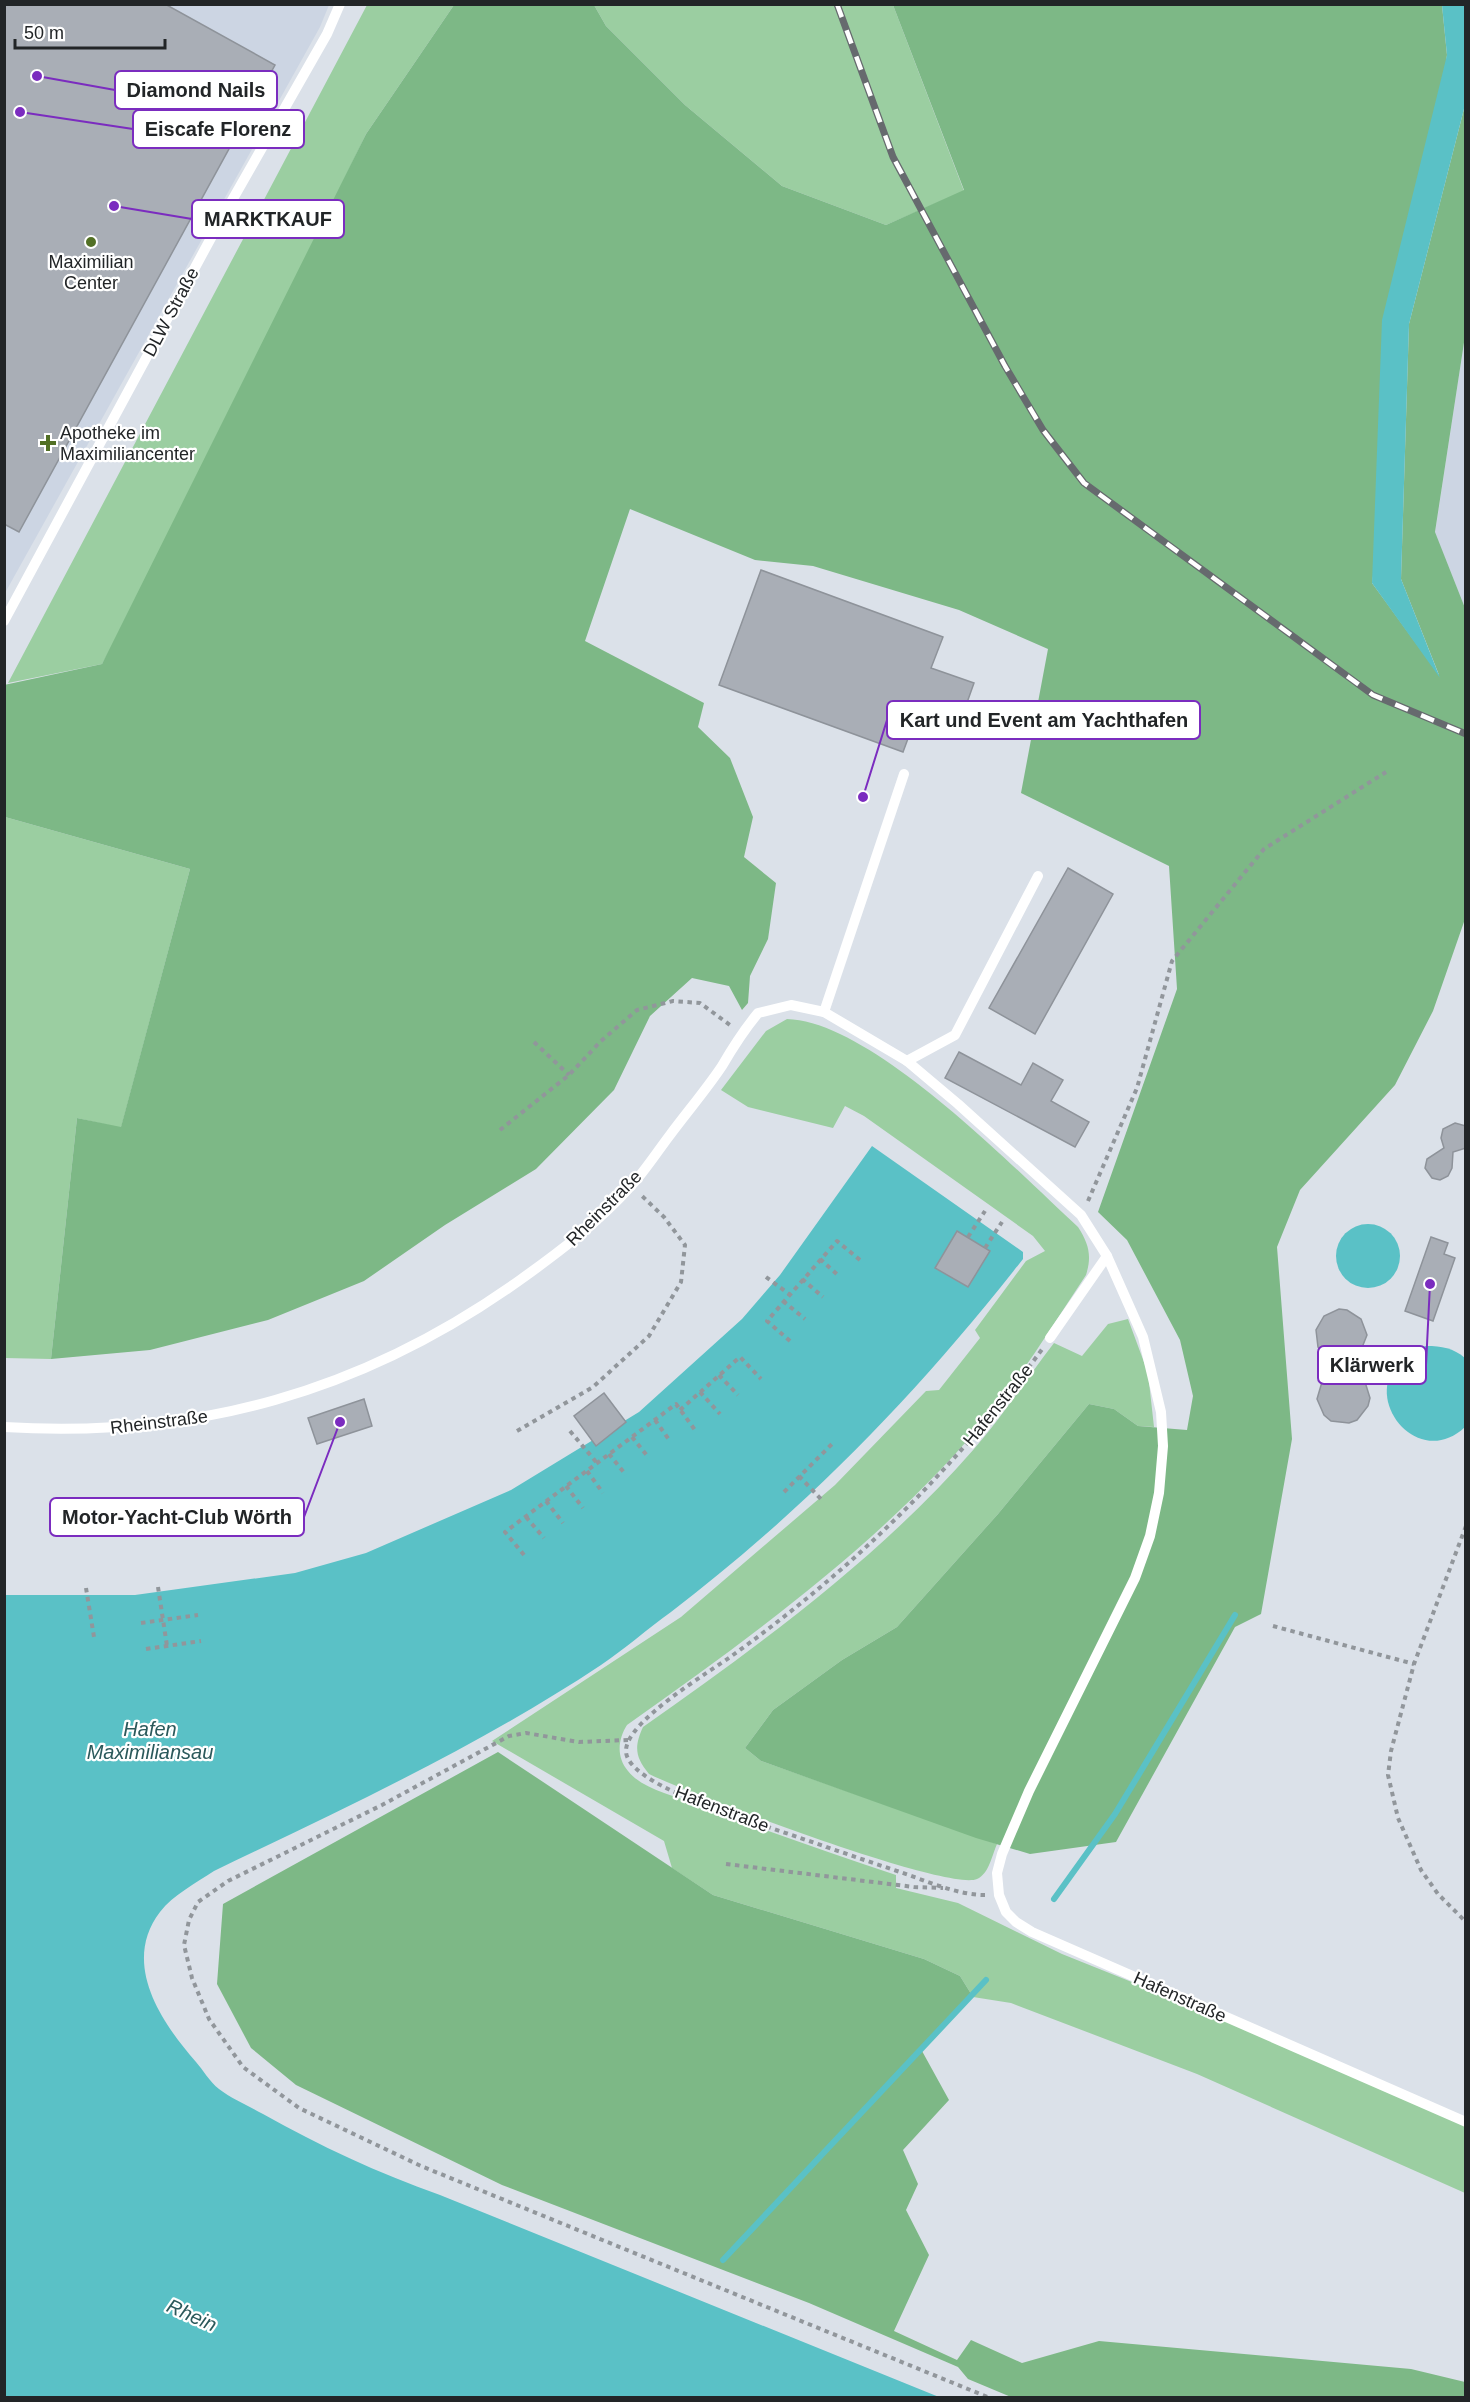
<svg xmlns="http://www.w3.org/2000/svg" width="1470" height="2402" viewBox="0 0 1470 2402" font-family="Helvetica,sans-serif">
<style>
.built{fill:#ccd5e3}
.green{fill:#9bcea1}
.forest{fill:#7db886}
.water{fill:#5ac1c6}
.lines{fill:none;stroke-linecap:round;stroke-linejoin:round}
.stream{stroke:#5ac1c6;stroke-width:6}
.building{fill:#a9aeb6;stroke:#8e939a;stroke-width:1.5}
.path{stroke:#91969b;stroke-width:4;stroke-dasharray:4.5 4.5;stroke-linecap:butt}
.lane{stroke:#fff;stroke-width:10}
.rail-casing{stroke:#666a6e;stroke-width:7}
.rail{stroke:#fff;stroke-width:4.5;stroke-dasharray:14;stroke-linecap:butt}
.poi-dot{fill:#527025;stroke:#fff;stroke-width:2}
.labels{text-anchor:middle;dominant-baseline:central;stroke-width:4.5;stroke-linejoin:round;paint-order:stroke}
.poi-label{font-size:18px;fill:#222527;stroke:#fff}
.street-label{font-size:18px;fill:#222527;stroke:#fff}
.water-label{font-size:20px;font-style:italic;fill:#2b595b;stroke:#fff}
.leader{fill:none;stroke:#7b2cbf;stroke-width:2}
.callout-dot{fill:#7b2cbf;stroke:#fff;stroke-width:2}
.callout{fill:#fff;stroke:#7b2cbf;stroke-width:2}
.callout-label{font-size:20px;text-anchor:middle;font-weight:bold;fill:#222527}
</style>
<rect width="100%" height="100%" fill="#dbe1e9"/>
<!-- built -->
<g class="built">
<polygon points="5,5 329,5 320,27 5,593"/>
<polygon points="1465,336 1465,608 1435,533"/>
</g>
<!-- green -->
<g class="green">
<polygon points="367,5 454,5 366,134 162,557 102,664 8,683"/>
<polygon points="594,5 893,5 964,191 886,225 782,186 685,105 606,26"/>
<polygon points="5,817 190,869 121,1128 77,1118 51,1359 5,1358"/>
<path d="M 787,1019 C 872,1021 1015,1169 1078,1227 C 1089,1244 1092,1256 1086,1275 C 1056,1320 1027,1368 993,1410 C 892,1535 758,1632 627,1725 C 618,1739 616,1757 628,1771 C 642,1789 673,1795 693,1803 C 760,1829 828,1852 896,1875 L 896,1888 L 958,1903 L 1062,1954 L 1214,2015 L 1465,2126 L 1465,2193 L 1197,2074 L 1011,2003 L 973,1997 L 960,1976 L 924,1959 L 713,1895 L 672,1868 L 664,1841 L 492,1741 L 681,1617 L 835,1485 L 926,1391 L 939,1390 L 980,1338 L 975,1330 L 1026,1261 L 1045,1251 L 1033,1236 L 864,1116 L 845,1106 L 833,1128 L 748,1107 L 721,1090 L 766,1031 Z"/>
<path d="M 1128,1319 L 1148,1373 L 1154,1427 L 1138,1426 L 1114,1409 L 1089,1404 L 998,1514 L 897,1627 L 842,1660 L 773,1710 L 745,1748 L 761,1761 L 997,1844 C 992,1855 989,1874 977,1879 C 947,1892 690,1794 649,1774 C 635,1757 634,1747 643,1727 C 761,1644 879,1558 974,1449 C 1003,1416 1027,1378 1054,1343 L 1082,1356 L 1108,1324 Z"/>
</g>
<!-- forest -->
<g class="forest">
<polygon points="454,5 594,5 606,26 685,105 782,186 886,225 964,190 893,5 1442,5 1447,55 1372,583 1439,675 1401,579 1409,324 1465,105 1465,336 1435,532 1465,608 1465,919 1433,1011 1395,1085 1300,1190 1277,1247 1292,1439 1261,1614 1235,1627 1116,1842 1030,1854 976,1838 761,1761 745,1748 773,1710 842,1660 897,1627 998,1514 1089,1404 1114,1409 1138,1426 1187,1430 1193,1396 1180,1340 1127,1240 1098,1212 1177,989 1169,866 1021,793 1048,649 959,610 813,566 755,560 630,509 585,641 704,703 698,727 730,758 753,817 744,857 776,883 768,939 750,976 748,1003 742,1010 729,986 692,978 650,1016 614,1090 536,1169 445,1225 364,1281 268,1320 150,1350 51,1359 77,1118 121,1127 190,869 5,817 4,685 102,664 366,134"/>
<polygon points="498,1752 713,1895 924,1959 960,1976 973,1997 922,2051 949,2100 903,2150 918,2184 906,2210 929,2255 894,2331 957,2360 971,2340 1022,2363 1099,2341 1411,2369 1465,2382 1465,2397 1011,2397 968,2379 958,2367 809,2303 502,2185 296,2085 251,2048 217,1984 223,1904"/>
</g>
<!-- water -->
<g class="water">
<polygon points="1442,5 1465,5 1465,105 1409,324 1401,579 1440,678 1372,583 1382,320 1447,55"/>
<path d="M 872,1146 L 1023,1252 L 1023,1259 C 918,1393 807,1508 671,1612 C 647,1629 625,1649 601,1665 C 479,1746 345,1808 214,1871 C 196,1883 173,1895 160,1912 C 121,1963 161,2022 196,2062 C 203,2070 210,2082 219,2089 C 232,2099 249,2106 263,2114 C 320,2146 378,2173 440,2195 L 939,2397 L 5,2397 L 4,1595 L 135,1595 L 295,1573 L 366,1553 L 511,1490 L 639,1412 L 742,1319 L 780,1275 Z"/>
<circle cx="1368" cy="1256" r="32"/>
<path d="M 1426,1346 C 1442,1346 1453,1348 1465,1358 L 1465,1427 C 1411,1478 1342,1374 1426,1346 Z"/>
</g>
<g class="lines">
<!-- stream -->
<g class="stream">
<polyline points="1054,1899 1115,1814 1235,1615"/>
<polyline points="723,2260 986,1980"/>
</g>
</g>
<!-- building -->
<g class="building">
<polygon points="4,4 165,4 275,65 19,532 4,524"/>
<polygon points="761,570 943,637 931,668 974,683 954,739 913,725 903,752 719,685"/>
<polygon points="1068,868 1113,894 1035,1034 989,1008"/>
<polygon points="959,1052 1021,1085 1033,1063 1063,1080 1051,1101 1089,1122 1075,1147 945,1078"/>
<polygon points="1455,1123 1466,1126 1466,1148 1453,1152 1452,1168 1448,1176 1440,1180 1432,1178 1425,1168 1427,1159 1444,1148 1441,1138 1443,1129"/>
<polygon points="957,1231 990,1251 968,1287 935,1268"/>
<polygon points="1431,1237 1448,1243 1444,1254 1455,1258 1433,1321 1405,1311"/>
<polygon points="1339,1309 1347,1310 1361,1319 1367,1335 1361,1350 1347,1363 1365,1382 1370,1398 1368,1406 1357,1420 1349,1423 1331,1421 1324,1415 1317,1399 1322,1382 1339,1364 1318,1347 1316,1330 1324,1316"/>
<polygon points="604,1393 626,1422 596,1446 574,1416"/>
<polygon points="364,1399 372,1426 317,1444 308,1418"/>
</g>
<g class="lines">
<!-- path -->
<g class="path">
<polyline points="1343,4 1404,4"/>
<polyline points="534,1042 569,1075"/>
<polyline points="500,1130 569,1075 601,1041 637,1010 673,1001 700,1003 730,1025"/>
<polyline points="1088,1201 1137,1088 1172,961 1264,849 1386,772"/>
<polyline points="968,1237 985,1211"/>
<polyline points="985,1248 1002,1222"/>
<polyline points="820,1259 840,1277"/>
<polyline points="766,1277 789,1294"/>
<polyline points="802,1279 823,1297"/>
<polyline points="783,1301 805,1319"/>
<polyline points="790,1341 767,1321 837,1241 860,1260"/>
<polyline points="719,1375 738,1395"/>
<polyline points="700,1392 720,1414"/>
<polyline points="680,1410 740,1357 761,1379"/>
<polyline points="655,1420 670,1441"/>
<polyline points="517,1431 593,1387 649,1336 681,1282 685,1245 664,1217 642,1196"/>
<polyline points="570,1431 597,1463"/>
<polyline points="632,1437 649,1458"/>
<polyline points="609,1454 626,1475"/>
<polyline points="587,1471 603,1493"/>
<polyline points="799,1476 821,1499"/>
<polyline points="566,1486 583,1508"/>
<polyline points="784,1492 832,1444"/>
<polyline points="546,1501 563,1523"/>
<polyline points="526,1517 544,1538"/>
<polyline points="1466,1526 1414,1664 1391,1751 1388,1775 1398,1818 1421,1870 1438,1894 1466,1922"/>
<polyline points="524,1555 505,1532 676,1404 695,1430"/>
<polyline points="158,1587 167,1646"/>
<polyline points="86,1588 94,1637"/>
<polyline points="141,1623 198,1615"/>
<polyline points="1273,1626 1414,1664"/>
<polyline points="146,1649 201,1641"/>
<polyline points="628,1740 579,1742 526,1733 509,1736 382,1805 228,1881 198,1902 189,1920 184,1945 192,1978 209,2019 243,2067 299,2108 421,2166 990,2398"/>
<polyline points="726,1864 914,1887 943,1888"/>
<path d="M 985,1895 C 957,1895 927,1881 900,1872 C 852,1856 804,1839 756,1823 C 728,1813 629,1783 626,1752 C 624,1722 710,1672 733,1655 C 854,1568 955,1469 1043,1348"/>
</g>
<!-- lane -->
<g class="lane">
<polyline points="4,621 218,225 327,34 340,4"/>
<polyline points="824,1012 904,774"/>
<polyline points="907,1061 955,1035 1038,876"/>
<polyline points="1050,1338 1107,1256"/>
<path d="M 4,1427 C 196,1439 363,1392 520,1280 C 559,1252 599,1222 631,1186 C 645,1171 657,1152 670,1135 C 687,1112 706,1090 722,1066 C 733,1047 744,1030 758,1013 L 791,1005 L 824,1012 L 907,1061 L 958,1104 L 1081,1215 L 1107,1256 L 1143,1337 L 1161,1412 L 1163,1446 L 1159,1493 L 1150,1536 L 1135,1578 L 1029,1791 L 1002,1854 L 997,1873 L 999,1895 L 1006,1912 L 1016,1922 L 1032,1932 L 1466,2122"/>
</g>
<!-- rail casing -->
<g class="rail-casing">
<polyline id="rail" points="837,4 893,157 1005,366 1043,430 1084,483 1373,695 1466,734"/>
</g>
<!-- rail -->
<use href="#rail" class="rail"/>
</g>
<!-- markers -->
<g class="poi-dot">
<circle cx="91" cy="242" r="6"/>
<path d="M45 434h6v6h6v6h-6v6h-6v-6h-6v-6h6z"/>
</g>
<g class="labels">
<!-- poi labels -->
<g class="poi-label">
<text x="91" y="262">Maximilian<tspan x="91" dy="21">Center</tspan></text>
<text x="60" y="433" text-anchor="start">Apotheke im<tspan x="60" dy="21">Maximiliancenter</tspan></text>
</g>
<!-- street labels -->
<g class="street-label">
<text transform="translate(171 312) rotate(-62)">DLW Straße</text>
<text transform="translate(604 1208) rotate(-45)">Rheinstraße</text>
<text transform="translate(998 1405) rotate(-51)">Hafenstraße</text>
<text transform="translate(159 1422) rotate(-7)">Rheinstraße</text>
<text transform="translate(722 1809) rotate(21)">Hafenstraße</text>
<text transform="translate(1180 1997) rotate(24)">Hafenstraße</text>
</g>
<!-- water labels -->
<g class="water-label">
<text x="150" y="1729">Hafen<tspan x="150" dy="23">Maximiliansau</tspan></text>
<text transform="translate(192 2315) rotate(24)">Rhein</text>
</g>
</g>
<!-- callouts -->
<path class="leader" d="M37 76L115 90M20 112L133 129M114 206L192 219M863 797L887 720M1430 1284L1426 1365M340 1422L304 1517"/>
<g class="callout-dot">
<circle cx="37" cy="76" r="6"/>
<circle cx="20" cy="112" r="6"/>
<circle cx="114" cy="206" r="6"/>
<circle cx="863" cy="797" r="6"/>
<circle cx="1430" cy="1284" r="6"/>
<circle cx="340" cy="1422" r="6"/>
</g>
<g class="callout">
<rect x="115" y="71" width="162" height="38" rx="6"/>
<rect x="133" y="110" width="171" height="38" rx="6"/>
<rect x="192" y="200" width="152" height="38" rx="6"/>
<rect x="887" y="701" width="313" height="38" rx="6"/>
<rect x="1318" y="1346" width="108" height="38" rx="6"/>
<rect x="50" y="1498" width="254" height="38" rx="6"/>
</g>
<g class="callout-label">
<text x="196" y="97">Diamond Nails</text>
<text x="218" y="136">Eiscafe Florenz</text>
<text x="268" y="226">MARKTKAUF</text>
<text x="1044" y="727">Kart und Event am Yachthafen</text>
<text x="1372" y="1372">Klärwerk</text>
<text x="177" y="1524">Motor-Yacht-Club Wörth</text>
</g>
<!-- border -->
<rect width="1470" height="2402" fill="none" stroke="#222527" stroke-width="12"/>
<!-- scale -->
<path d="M15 39v9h150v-9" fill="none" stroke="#222527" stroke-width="3"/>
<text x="24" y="39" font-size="18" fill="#222527" stroke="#ffffff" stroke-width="4.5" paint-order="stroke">50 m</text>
</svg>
